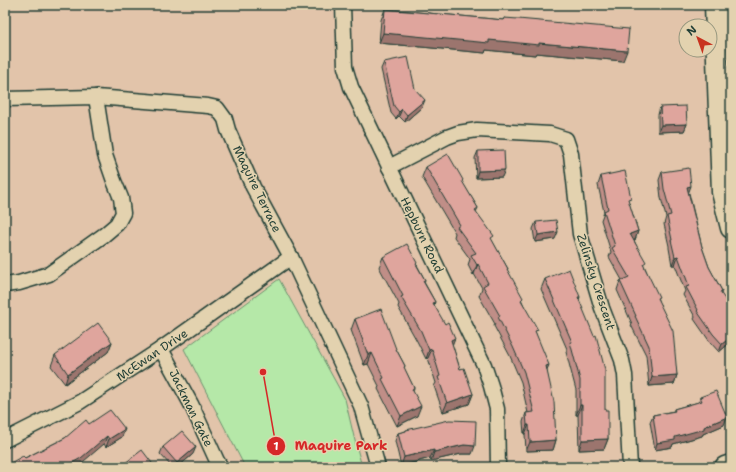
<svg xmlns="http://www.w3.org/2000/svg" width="736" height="472" viewBox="0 0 736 472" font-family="'Shantell Sans',sans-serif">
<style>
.green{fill:#b5e8a8;stroke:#6a926e}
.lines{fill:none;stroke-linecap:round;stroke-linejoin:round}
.street-casing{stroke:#1f3d34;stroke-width:17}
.secondary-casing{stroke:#1f3d34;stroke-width:23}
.street{stroke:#e3d2af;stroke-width:14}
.secondary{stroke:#e3d2af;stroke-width:20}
.wall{fill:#c08e87;stroke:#1f3d34}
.shaded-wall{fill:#9c746e;stroke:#1f3d34}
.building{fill:#dfa59d;stroke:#1f3d34}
.labels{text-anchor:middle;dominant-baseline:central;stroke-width:3;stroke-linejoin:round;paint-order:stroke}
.street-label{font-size:12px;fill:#1f3d34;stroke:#e3d2af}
.leader{fill:none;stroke:#d62828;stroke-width:1.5}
.callout-dot{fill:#d62828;stroke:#e3d2af;stroke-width:1.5}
.mark-label{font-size:12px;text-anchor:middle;font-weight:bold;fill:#fff}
.callout-label{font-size:13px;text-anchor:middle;font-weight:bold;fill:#d62828;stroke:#e3d2af;stroke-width:3;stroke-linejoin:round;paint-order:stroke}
</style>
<rect width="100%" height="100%" fill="#e2c4aa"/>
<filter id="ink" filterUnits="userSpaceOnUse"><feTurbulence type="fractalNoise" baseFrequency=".025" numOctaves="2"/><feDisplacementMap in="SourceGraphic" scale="8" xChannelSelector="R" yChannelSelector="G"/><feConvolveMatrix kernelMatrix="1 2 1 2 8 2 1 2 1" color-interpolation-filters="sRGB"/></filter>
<g filter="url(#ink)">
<!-- green -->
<polygon class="green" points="279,279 345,399 354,437 362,467 245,467 184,349"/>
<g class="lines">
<!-- street casing -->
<g class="street-casing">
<g id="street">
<polyline points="343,5 345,67 351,87 484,365 491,386 497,409 498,467"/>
<polyline points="5,99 96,97 208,106 217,108 225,119 228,130 253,187 291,257 361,406 378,467"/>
<polyline points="389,167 447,137 458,133 477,130 550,134 566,139 571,154 580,234 602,308 622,360 625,375 630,467"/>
<polyline points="5,285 19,283 49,274 104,235 117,224 123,213 121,198 114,181 105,155 96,97"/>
<polyline points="161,349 191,404 217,461 221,467"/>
<polyline points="5,440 80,402 161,349 291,257"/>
</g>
</g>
<!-- secondary casing -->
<g class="secondary-casing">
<g id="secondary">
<polyline points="715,5 722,192 731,228"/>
<polyline points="725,467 731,465"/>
</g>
</g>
<!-- street -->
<use href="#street" class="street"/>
<!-- secondary -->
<use href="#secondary" class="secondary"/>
</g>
<!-- wall -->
<g class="wall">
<polygon points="385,9 504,20 504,18 623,61 536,53 535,55 486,50 485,53 379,43 381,20"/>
<polygon points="384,62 415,89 422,107 405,122 399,116 396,119 391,113 381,69"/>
<polygon points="660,107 687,124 684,131 658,132 658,115"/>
<polygon points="478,151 502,177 476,178 475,158"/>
<polygon points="426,167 462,182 478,208 476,212 508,269 507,270 522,301 536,334 547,371 556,440 553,450 526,451 525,434 524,434 523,422 526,413 528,413 521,382 510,356 494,326 495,324 479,296 482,288 474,274 473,275 468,265 470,259 454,237 455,233 422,177"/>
<polygon points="662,172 689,193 702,247 709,267 722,291 721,293 731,342 719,352 710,342 694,319 695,317 683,295 685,291 675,265 672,265 669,248 669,246 664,224 666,217 661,198 659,180"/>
<polygon points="601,176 629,203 638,231 635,240 634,240 658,300 677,375 674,384 649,386 646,355 631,325 632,324 617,290 620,281 622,280 609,257 611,252 601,220 604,212 598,185"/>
<polygon points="536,222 555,239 535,242 533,229"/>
<polygon points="383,257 417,265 425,280 424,282 435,302 434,305 452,344 460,369 473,394 469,404 443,412 434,386 436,383 428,358 426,359 417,341 398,307 399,304 379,267"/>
<polygon points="545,279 580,297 579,300 605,410 608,439 604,449 579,450 578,415 576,415 576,390 566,352 567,349 541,289"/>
<polygon points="355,319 396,349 405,366 404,368 414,388 413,391 417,416 397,426 378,389 379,386 368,364 364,365 351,330"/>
<polygon points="112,342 108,352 65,384 51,366 55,355"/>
<polygon points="700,397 724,425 703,434 702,436 673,444 672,447 655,450 650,422 653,415 674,411 674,409 699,402"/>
<polygon points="89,424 122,437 106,447 104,444 25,458 65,438"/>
<polygon points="406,430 472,454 461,454 431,461 430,458 401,466 395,441 398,433 406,431"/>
<polygon points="163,447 193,454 178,467 172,467 160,454"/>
</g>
<!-- shaded-wall -->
<g class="shaded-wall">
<polygon points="383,33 539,43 627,51 623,61 536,53 535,55 486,50 485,53 379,43"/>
<polygon points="425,100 422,107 405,122 407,115"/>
<polygon points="402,109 399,116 396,119 399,112"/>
<polygon points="687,124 684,131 658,132 661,125"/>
<polygon points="505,170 502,177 476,178 478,171"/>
<polygon points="691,186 688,194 687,187"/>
<polygon points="638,231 635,240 626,243 630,234"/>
<polygon points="558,232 555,239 535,242 538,235"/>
<polygon points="678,256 675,265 672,265 675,257"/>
<polygon points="478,264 474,274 473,275 477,265"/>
<polygon points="731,337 731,342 719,352 722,344"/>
<polygon points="455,338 451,348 451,340"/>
<polygon points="112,342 108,352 65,384 68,374"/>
<polygon points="432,349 428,358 426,359 429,350"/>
<polygon points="372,353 368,364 364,365 368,355"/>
<polygon points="549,365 545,375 546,366"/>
<polygon points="677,375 674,384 649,386 652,377"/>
<polygon points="473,394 469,404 443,412 447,403"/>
<polygon points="580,405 582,405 578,415 576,415"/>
<polygon points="421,406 417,416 397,426 401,416"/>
<polygon points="727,417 724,425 703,434 702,436 673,444 672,447 655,450 657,443 675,437 704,427"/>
<polygon points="527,425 529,425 525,434 524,434"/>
<polygon points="125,429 122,437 106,447 109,439"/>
<polygon points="107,436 104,444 77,467 65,467"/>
<polygon points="608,439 604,449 579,450 582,440"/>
<polygon points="556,440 553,450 526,451 530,442"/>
<polygon points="464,445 475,446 472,454 461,454 431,461 434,452"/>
<polygon points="196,447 193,454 178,467 175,467 177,463"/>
<polygon points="434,450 430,458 401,466 404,457"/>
</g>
<!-- building -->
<g class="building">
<polygon points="385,9 504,20 504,18 518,19 629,29 627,51 539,43 539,45 489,40 489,43 383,33"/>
<polygon points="408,57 415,89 425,100 407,115 402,109 399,112 394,106 384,62"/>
<polygon points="686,106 687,124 661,125 660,107"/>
<polygon points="504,150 505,170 478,171 478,151"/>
<polygon points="448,154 463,180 462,181 478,208 475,210 494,236 491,238 508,269 507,269 523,298 521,300 538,330 535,331 549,365 546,366 554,402 556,440 530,442 529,425 527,425 526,413 534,412 524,372 513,347 498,317 500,316 483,286 488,283 478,264 477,265 471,255 476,253 457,227 460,225 426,167"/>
<polygon points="689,168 691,186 687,187 702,247 709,267 722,291 720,292 731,308 731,337 722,344 713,334 697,311 698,310 686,287 689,286 678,256 675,257 671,240 672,240 667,216 671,215 664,189 662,172"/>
<polygon points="625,171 631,198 628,199 638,231 630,234 646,262 643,264 659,297 657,298 673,331 677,375 652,377 649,346 635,316 636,316 620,281 629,277 612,248 615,246 604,211 608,209 601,176"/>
<polygon points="556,220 558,232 538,235 536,222"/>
<polygon points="407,244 417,263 416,264 425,280 423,281 435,302 433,303 445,324 448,322 455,338 451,340 460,369 464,368 473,394 447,403 438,377 440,376 432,349 429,350 421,331 401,297 403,296 383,257"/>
<polygon points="569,269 580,297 578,297 594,336 596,335 605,370 605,410 608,410 608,439 582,440 582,405 580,405 580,380 570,342 572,342 545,279"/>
<polygon points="381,309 396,349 405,366 404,367 414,388 412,389 421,406 401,416 382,379 384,378 372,353 368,355 355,319"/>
<polygon points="98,323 112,342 68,374 55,355"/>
<polygon points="716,391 727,417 704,427 704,429 675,437 675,440 657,443 653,415 675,411 674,409 702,401 700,397"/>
<polygon points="110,410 125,429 109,439 107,436 81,458 65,467 5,467 5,466 23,456 25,458 65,438 86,420 89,424"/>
<polygon points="449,420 476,421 475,446 464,445 434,452 434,450 404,457 398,433 406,431 406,430"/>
<polygon points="182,431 196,447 177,463 163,447"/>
<polygon points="142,450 155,467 120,467"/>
</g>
</g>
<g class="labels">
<!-- street labels -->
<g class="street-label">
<text transform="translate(257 189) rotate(64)">Maquire Terrace</text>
<text transform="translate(422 235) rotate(64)">Hepburn Road</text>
<text transform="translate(596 282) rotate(72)">Zelinsky Crescent</text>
<text transform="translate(152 355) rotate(-34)">McEwan Drive</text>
<text transform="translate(191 408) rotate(64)">Jackman Gate</text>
</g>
</g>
<!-- callouts -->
<path class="leader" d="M263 372L276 446"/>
<g class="callout-dot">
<circle cx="263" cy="372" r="4"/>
<circle cx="276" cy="446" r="10"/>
</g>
<g class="mark-label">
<text x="276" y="450">1</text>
</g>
<g class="callout-label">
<text x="341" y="450">Maquire Park</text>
</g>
<!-- margin -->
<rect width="736" height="472" fill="none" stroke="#e3d2af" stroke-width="20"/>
<rect x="10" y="10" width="716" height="452" fill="none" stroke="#1f3d34" stroke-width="1.5" filter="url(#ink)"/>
<!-- north arrow -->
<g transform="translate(698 38) rotate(319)"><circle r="19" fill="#e3d2af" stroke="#95967e"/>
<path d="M0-3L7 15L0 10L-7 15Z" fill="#c8321e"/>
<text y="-6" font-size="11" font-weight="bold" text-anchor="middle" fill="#1f3d34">N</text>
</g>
</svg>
